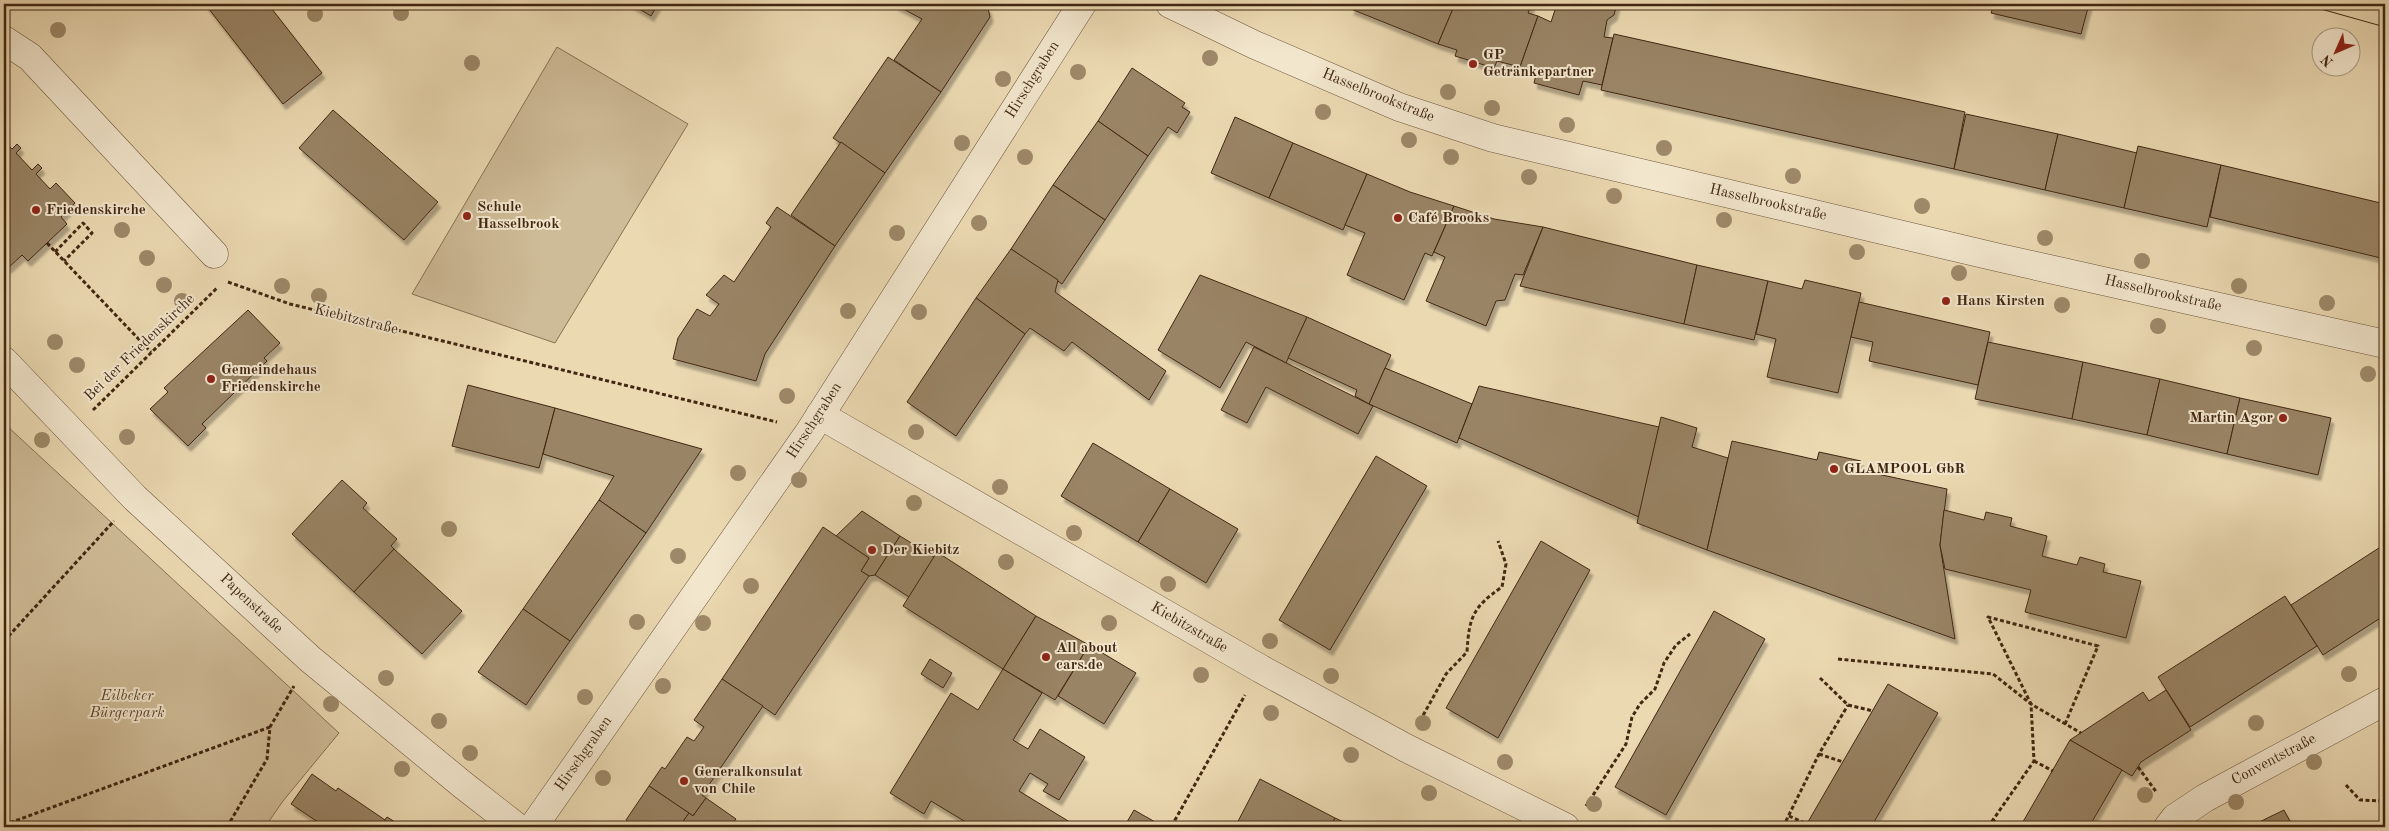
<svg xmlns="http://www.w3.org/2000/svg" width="2389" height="831" viewBox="0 0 2389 831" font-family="'Old Standard TT',serif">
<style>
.green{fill:#cebb97;stroke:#887154}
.building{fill:#998465;stroke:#412712;filter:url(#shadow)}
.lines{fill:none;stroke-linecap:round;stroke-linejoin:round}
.minor-casing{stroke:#6c543a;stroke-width:29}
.path{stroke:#412712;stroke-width:3;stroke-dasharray:4 2.5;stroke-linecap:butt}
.minor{stroke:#f2e6cd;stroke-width:28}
.tram{stroke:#412712;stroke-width:1}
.tree{fill:#9d8869}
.poi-dot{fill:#8f2418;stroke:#f2e6cd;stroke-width:2}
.labels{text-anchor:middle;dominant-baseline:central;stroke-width:4;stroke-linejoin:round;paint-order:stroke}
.poi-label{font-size:15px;font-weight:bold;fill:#412712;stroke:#f2e6cd;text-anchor:start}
.street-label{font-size:15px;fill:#412712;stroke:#f2e6cd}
.park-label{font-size:15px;font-style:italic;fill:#5d452d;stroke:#f2e6cd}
</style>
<defs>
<filter id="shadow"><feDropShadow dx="3" dy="5.5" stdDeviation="1" flood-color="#0004"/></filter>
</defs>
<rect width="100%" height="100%" fill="#ebd9b2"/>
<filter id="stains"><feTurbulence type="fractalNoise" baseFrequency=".004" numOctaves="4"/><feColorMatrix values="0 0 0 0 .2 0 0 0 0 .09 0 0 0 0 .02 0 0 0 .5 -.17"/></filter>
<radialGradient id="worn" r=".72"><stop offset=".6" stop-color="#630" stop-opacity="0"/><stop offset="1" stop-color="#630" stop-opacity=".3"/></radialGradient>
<!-- green -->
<g class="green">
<polygon points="557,47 688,124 555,343 412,294"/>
<polygon points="7,426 339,733 283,801 265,827 4,827 4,429"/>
</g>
<!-- building -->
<g class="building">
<polygon points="205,4 268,4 322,73 283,104"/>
<polygon points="631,4 658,4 651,16"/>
<polygon points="894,4 981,4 988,8 990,17 941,92 894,60 922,19"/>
<polygon points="1353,4 1455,4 1438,44 1351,9"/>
<polygon points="1455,4 1532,4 1528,13 1538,16 1520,67 1497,61 1494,68 1455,56 1457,50 1438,44"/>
<polygon points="1557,4 1617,4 1614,15 1607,20 1604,37 1613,38 1602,85 1583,81 1579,95 1534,83 1537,71 1520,67 1538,16 1551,22"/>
<polygon points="1994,4 2089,4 2081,34 1991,13"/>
<polygon points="1614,34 1965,112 1954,169 1601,90"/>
<polygon points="888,57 941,92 885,173 833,138"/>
<polygon points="1132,68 1185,103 1182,107 1190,112 1177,133 1168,127 1148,156 1098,121"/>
<polygon points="333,110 438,202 404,240 299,148"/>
<polygon points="1966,114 2058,134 2045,190 1954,169"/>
<polygon points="1235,117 1293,143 1269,198 1211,173"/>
<polygon points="1098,121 1148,156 1105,220 1053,185"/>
<polygon points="2058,134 2137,153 2124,208 2045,190"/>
<polygon points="4,141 12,149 17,144 21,148 16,153 32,170 38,164 42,168 36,174 50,189 56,183 75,203 61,217 67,224 28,261 22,255 8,268 4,263"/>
<polygon points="841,142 885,173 835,246 791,215"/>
<polygon points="1293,143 1367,174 1343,230 1269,198"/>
<polygon points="2138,146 2221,165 2207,227 2124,208"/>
<polygon points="2221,165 2385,204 2385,259 2210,217"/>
<polygon points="1367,174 1410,192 1454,206 1432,256 1425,253 1404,300 1347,275 1365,233 1345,225"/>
<polygon points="1053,185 1105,220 1062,284 1011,249"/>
<polygon points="1454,206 1494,219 1543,227 1523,275 1515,274 1505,300 1496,301 1486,326 1426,301 1445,257 1434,252"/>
<polygon points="777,207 835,246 765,354 756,381 673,359 678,338 697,309 710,316 719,304 706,295 724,275 734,282 771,227 766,223"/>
<polygon points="1543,227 1697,265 1684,324 1520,286"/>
<polygon points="1011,249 1058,280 1055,292 1166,371 1149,400 1072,342 1064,351 1030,328 1025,334 976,298"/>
<polygon points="1697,265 1768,281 1754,340 1684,324"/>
<polygon points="1200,275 1307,317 1286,363 1246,342 1220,388 1158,350"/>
<polygon points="1805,280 1861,293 1838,393 1767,377 1776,339 1756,334 1768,281 1802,289"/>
<polygon points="976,298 1025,334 956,436 907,402"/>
<polygon points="1859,302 1990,332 1978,385 1869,361 1873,342 1851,337"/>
<polygon points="248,310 280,343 264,358 267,361 202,424 206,428 188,446 150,409 168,392 164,388"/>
<polygon points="1307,317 1391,355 1369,404 1355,396 1357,390 1288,358"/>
<polygon points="1988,342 2083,362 2072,419 1975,399"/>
<polygon points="1254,347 1373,406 1358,434 1266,387 1247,423 1221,410"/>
<polygon points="2083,362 2160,379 2147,435 2072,419"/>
<polygon points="1385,368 1472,404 1457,443 1369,404"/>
<polygon points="2160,379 2240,398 2227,454 2147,435"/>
<polygon points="468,385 555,408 539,468 452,446"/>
<polygon points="1479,386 1659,427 1639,517 1459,438"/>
<polygon points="2240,398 2331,418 2318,475 2227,454"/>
<polygon points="555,408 702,449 646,533 599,500 614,476 543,454"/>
<polygon points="1661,417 1697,428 1692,447 1728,458 1707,550 1637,523"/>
<polygon points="1732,441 1817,460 1819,452 1861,461 1859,470 1947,489 1940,545 1955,639 1707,550"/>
<polygon points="1093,443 1170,489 1138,542 1061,496"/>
<polygon points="1376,456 1427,486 1330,650 1279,620"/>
<polygon points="342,480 367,503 363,508 397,539 391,546 394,549 354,592 292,534"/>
<polygon points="1170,489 1238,529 1206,583 1138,542"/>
<polygon points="599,500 646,533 570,641 523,609"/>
<polygon points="1944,510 1984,520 1986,512 2012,518 2010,526 2047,536 2042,556 2077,565 2080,557 2105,564 2103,572 2141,581 2126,638 2025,612 2031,590 1945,569 1940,545"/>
<polygon points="862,511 900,536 875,575 869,576 861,571 869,558 836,536"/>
<polygon points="823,527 869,558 861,571 869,576 775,715 722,679"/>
<polygon points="900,536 934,557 909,597 875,575"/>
<polygon points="1541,541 1590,570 1498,738 1446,708"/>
<polygon points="2385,544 2385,615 2323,655 2291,605"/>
<polygon points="394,549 462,611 422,654 354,592"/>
<polygon points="937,552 1036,616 1003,669 903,606"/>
<polygon points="2285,596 2317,646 2190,727 2158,677"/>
<polygon points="523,609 570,641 526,705 478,672"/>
<polygon points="1714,611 1765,639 1666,815 1615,787"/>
<polygon points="1036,616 1089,645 1055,700 1003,669"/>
<polygon points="1089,645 1136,673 1104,724 1058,696"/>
<polygon points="930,659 952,673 943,688 921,674"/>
<polygon points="1003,669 1042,693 1013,740 1028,749 1040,729 1085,757 1059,800 1043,791 1048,784 1030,773 1019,791 1078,827 974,827 931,801 924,814 890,793 951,693 978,710"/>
<polygon points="722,679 763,706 702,795 706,798 693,816 649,786 662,767 665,769 687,737 694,741 704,727 694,720"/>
<polygon points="1888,684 1938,713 1871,827 1805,827"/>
<polygon points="2166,690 2191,730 2141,762 2132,776 2070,740 2143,692 2149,701"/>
<polygon points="2070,740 2122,770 2089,827 2020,827"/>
<polygon points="312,774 336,791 338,788 385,820 380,827 314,827 318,822 291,804"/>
<polygon points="1260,779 1335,818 1330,827 1235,827"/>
<polygon points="649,786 689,813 679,827 637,827 626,820"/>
<polygon points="706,798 736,819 730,827 679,827 689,813 693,816"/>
<polygon points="1134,810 1164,827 1124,827"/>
<polygon points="2284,810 2293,827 2249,827"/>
<polygon points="387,817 403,827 380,827"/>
<polygon points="1335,818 1355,827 1330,827"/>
<polygon points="757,821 768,827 753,827"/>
</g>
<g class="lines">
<!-- minor casing -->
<g class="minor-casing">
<g id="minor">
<polyline points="1170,4 1255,45 1399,107 1493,138 1996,257 2385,344"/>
<polyline points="4,40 30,57 214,254"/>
<polyline points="4,361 135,498 310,659 463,785 517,827"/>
<polyline points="820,415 1261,669 1406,748 1565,827"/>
<polyline points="533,827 810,431 1082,4"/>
<polyline points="2168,827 2175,818 2205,798 2385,701"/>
</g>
</g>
<!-- path -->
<g class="path">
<polyline points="47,243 151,352"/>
<polyline points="55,252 83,223 92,233 64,261"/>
<polyline points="228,282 290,304 777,422"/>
<polyline points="93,410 218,287"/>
<polyline points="4,641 114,521"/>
<polyline points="1838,659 1993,674 2031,704 2081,733"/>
<polyline points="1820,678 1848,705 1873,711"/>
<path d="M 1420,721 L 1446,674 L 1467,652 C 1469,617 1473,607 1502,587 L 1506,564 L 1498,541"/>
<polyline points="1819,754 1843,762"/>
<polyline points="2034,761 2053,771"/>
<polyline points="2138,767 2157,793"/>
<polyline points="2346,785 2360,800 2385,801"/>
<polyline points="1586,806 1626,744 1632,717 1640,704 1655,689 1664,663 1676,645 1690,634"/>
<polyline points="1789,816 1807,824"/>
<polyline points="1992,820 2005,827"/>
<polyline points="4,825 270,727"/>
<polyline points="227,827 267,759 270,727 294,686"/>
<polyline points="1174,827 1175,820 1245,695"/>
<polyline points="1783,827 1819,754 1848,705"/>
<polyline points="1988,827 2034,761 2031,704 1988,617 2098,646 2065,724"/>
</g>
<!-- minor -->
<use href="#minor" class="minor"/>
<!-- tram -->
<polyline class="tram" points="2303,4 2385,27"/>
</g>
<!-- trees -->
<g class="tree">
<circle cx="401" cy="13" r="8"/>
<circle cx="315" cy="14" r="8"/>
<circle cx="58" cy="30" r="8"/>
<circle cx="1210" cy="58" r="8"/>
<circle cx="472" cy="63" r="8"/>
<circle cx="1078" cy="72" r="8"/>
<circle cx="1003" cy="79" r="8"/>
<circle cx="1448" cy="92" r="8"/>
<circle cx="1492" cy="108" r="8"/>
<circle cx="1323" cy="112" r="8"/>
<circle cx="1567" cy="125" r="8"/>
<circle cx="1409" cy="140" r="8"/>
<circle cx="962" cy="143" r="8"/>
<circle cx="1664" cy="148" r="8"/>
<circle cx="1025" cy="157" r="8"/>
<circle cx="1451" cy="157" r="8"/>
<circle cx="1793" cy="176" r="8"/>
<circle cx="1529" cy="177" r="8"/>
<circle cx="1614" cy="196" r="8"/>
<circle cx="1922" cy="206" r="8"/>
<circle cx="1724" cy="220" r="8"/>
<circle cx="979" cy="223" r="8"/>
<circle cx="122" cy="230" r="8"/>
<circle cx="897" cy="233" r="8"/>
<circle cx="2045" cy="238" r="8"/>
<circle cx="1857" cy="252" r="8"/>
<circle cx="147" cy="258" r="8"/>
<circle cx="2142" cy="261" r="8"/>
<circle cx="1959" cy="273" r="8"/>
<circle cx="164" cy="285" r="8"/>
<circle cx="282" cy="286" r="8"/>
<circle cx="2239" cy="286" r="8"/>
<circle cx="319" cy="296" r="8"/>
<circle cx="182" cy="301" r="8"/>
<circle cx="2327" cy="303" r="8"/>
<circle cx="2062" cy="305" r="8"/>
<circle cx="848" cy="311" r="8"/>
<circle cx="919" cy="312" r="8"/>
<circle cx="2158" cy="326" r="8"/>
<circle cx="55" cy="342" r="8"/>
<circle cx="2254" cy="348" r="8"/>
<circle cx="77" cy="365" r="8"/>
<circle cx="2368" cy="374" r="8"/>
<circle cx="787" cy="396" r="8"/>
<circle cx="916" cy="432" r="8"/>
<circle cx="127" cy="437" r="8"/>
<circle cx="42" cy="440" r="8"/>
<circle cx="738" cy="473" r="8"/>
<circle cx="799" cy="480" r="8"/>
<circle cx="1000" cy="487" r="8"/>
<circle cx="914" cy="503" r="8"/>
<circle cx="449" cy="529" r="8"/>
<circle cx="1074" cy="533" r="8"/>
<circle cx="678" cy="556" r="8"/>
<circle cx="1006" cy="562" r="8"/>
<circle cx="1168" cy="584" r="8"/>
<circle cx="751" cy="586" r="8"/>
<circle cx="637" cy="622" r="8"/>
<circle cx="703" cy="623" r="8"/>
<circle cx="1109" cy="623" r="8"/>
<circle cx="1270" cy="641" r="8"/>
<circle cx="2349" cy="674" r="8"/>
<circle cx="1201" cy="675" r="8"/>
<circle cx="1331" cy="676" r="8"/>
<circle cx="386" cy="678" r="8"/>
<circle cx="663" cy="686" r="8"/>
<circle cx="585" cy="697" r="8"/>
<circle cx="331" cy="704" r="8"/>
<circle cx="1271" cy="713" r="8"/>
<circle cx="439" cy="721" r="8"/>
<circle cx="1423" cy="723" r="8"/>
<circle cx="2256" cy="723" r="8"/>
<circle cx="470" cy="753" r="8"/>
<circle cx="1351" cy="755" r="8"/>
<circle cx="1505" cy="762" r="8"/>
<circle cx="2314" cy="762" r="8"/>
<circle cx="402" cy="769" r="8"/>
<circle cx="603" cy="778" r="8"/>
<circle cx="1429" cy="793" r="8"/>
<circle cx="2145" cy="795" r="8"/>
<circle cx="2236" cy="802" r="8"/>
<circle cx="1594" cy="804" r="8"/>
</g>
<!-- markers -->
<g class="poi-dot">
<circle cx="1473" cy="64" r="5"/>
<circle cx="36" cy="210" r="5"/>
<circle cx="467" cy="216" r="5"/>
<circle cx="1398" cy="218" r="5"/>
<circle cx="1946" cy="301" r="5"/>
<circle cx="211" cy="379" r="5"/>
<circle cx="2283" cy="418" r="5"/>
<circle cx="1834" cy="469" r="5"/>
<circle cx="872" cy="550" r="5"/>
<circle cx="1046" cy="657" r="5"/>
<circle cx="684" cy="781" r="5"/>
</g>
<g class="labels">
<!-- poi labels -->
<g class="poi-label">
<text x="1483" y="55">GP<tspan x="1483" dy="17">Getränkepartner</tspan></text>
<text x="477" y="207">Schule<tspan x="477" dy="17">Hasselbrook</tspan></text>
<text x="46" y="210">Friedenskirche</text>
<text x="1408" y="218">Café Brooks</text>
<text x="1956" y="301">Hans Kirsten</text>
<text x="221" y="370">Gemeindehaus<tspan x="221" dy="17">Friedenskirche</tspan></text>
<text x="2273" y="418" text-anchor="end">Martin Agor</text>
<text x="1844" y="469">GLAMPOOL GbR</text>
<text x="882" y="550">Der Kiebitz</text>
<text x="1056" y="648">All about<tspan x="1056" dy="17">cars.de</tspan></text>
<text x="694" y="772">Generalkonsulat<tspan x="694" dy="17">von Chile</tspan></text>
</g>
<!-- street labels -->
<g class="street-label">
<text transform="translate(1033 80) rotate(-58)">Hirschgraben</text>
<text transform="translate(1378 96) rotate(22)">Hasselbrookstraße</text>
<text transform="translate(1768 203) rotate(13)">Hasselbrookstraße</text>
<text transform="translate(2163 294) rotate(13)">Hasselbrookstraße</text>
<text transform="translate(356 320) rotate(14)">Kiebitzstraße</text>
<text transform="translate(140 348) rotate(-44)">Bei der Friedenskirche</text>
<text transform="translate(815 421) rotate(-57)">Hirschgraben</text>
<text transform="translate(251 604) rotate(43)">Papenstraße</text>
<text transform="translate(1189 628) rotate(30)">Kiebitzstraße</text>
<text transform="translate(584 754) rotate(-55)">Hirschgraben</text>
<text transform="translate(2274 760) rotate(-28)">Conventstraße</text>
</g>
<!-- park labels -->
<g class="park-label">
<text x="127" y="696">Eilbeker<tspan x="127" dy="17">Bürgerpark</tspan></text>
</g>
</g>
<!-- margin -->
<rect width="2389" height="831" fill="none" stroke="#ebd9b2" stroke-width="20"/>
<rect x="5" y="5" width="2379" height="821" fill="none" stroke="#412712" stroke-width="2.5"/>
<rect x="10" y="10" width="2369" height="811" fill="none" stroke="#412712"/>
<!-- north arrow -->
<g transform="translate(2336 52) rotate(225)"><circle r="24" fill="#f2e6cd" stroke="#ab9a82"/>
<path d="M0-4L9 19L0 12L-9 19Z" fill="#8f2418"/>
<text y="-8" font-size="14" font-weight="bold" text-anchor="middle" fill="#412712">N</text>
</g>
<rect width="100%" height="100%" filter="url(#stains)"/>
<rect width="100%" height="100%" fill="url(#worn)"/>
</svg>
